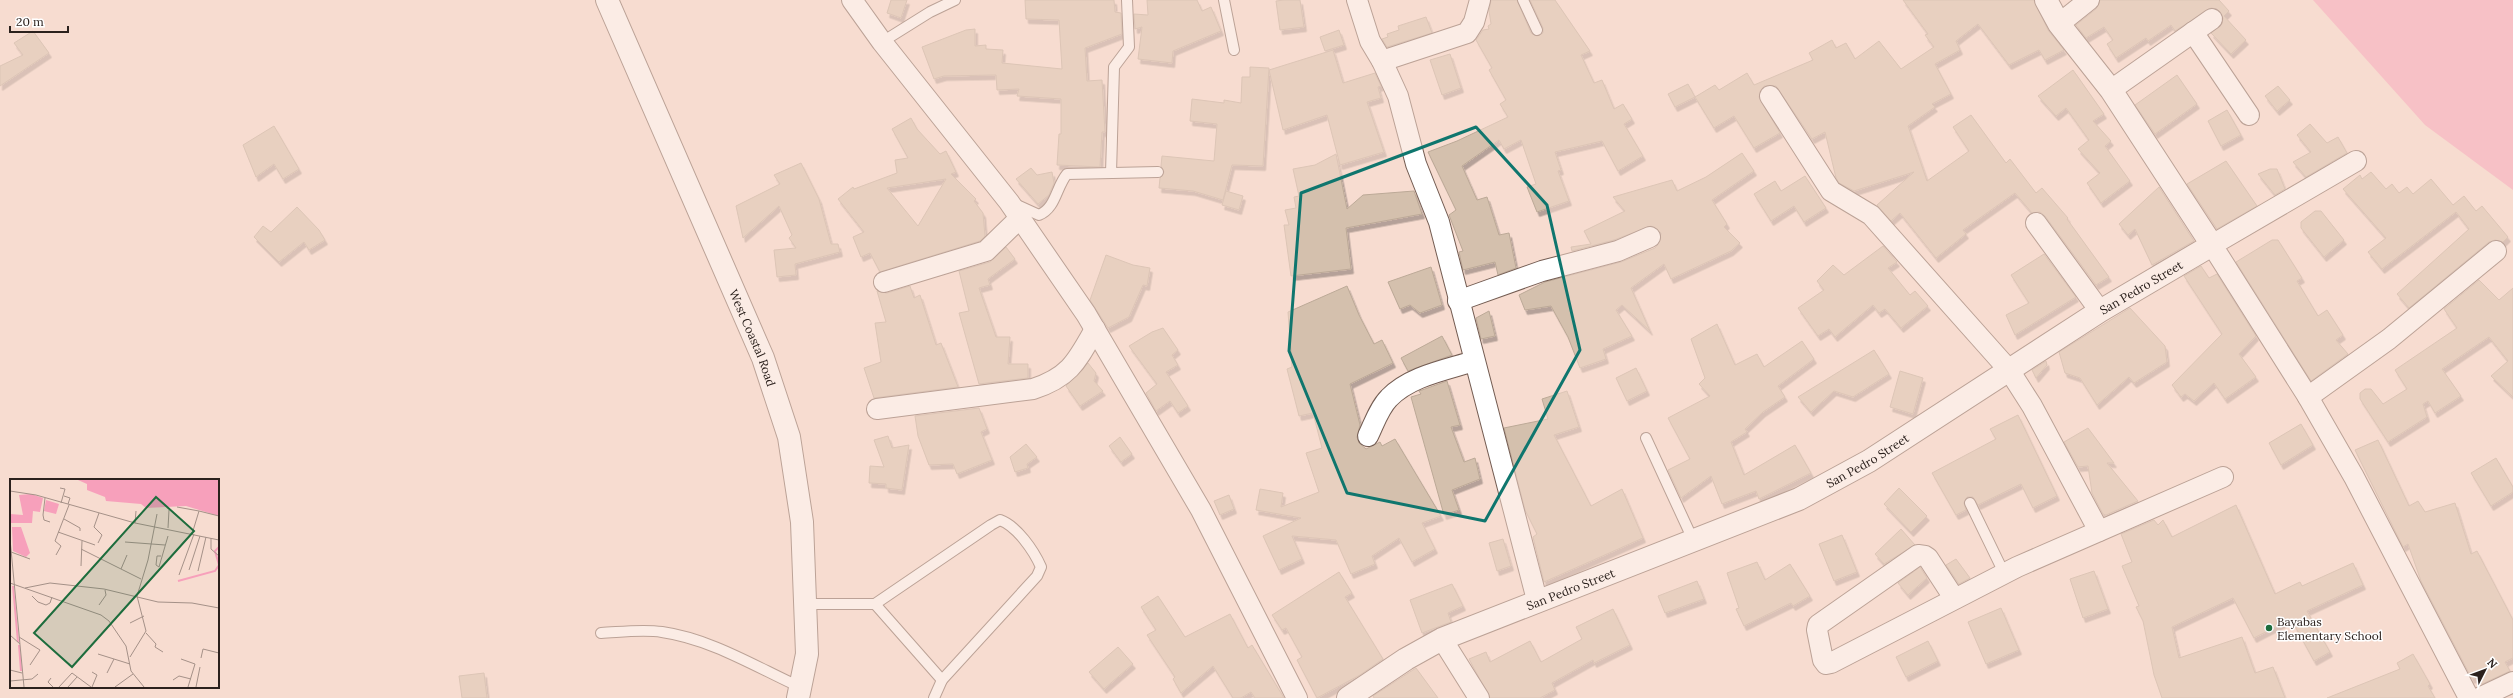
<svg xmlns="http://www.w3.org/2000/svg" width="2513" height="698" viewBox="0 0 2513 698" font-family="Lora,serif">
<style>
.water{fill:#f7a0bb}
.building{fill:#d4c0ad;stroke:#bca997;fill-rule:evenodd;filter:url(#shadow)}
.lines{fill:none;stroke-linecap:round;stroke-linejoin:round}
.lane-casing{stroke:#735c52;stroke-width:12}
.street-casing{stroke:#735c52;stroke-width:22}
.secondary-casing{stroke:#735c52;stroke-width:24}
.primary-casing{stroke:#735c52;stroke-width:24}
.lane{stroke:#fff;stroke-width:10}
.street{stroke:#fff;stroke-width:20}
.secondary{stroke:#fff;stroke-width:22}
.primary{stroke:#fff;stroke-width:22}
.marked{fill:none;stroke:#0f766e;stroke-width:3;stroke-linejoin:round}
.poi-dot{fill:#1d6d3d;stroke:#fff;stroke-width:1.5}
.labels{text-anchor:middle;dominant-baseline:central;stroke-width:3;stroke-linejoin:round;paint-order:stroke}
.street-label{font-size:12px;fill:#2b211d;stroke:#fff}
.poi-label{font-size:12px;fill:#2b211d;stroke:#fff;text-anchor:start}
.inset-river{fill:none;stroke:#f7a0bb;stroke-width:2}
.inset-road{fill:none;stroke:#a59188;stroke-width:1}
.view{fill:#1d6d3d;fill-opacity:0.15;stroke:#1d6d3d;stroke-width:2}
.inset-edge{fill:none;stroke:#2b211d;stroke-width:2}
</style>
<defs>
<filter id="shadow"><feDropShadow dx="2.5" dy="4.5" stdDeviation="0" flood-color="#0004"/></filter>
</defs>
<rect width="100%" height="100%" fill="#f7dcd0"/>
<!-- water -->
<polygon class="water" points="2313,0 2513,0 2513,190 2425,125"/>
<!-- building -->
<g class="building">
<polygon points="891,0 907,0 901,18 887,13"/>
<polygon points="1025,0 1114,0 1115,12 1121,13 1122,34 1085,48 1087,81 1102,80 1105,132 1102,132 1100,167 1057,165 1059,134 1061,134 1061,99 1017,96 1019,89 997,90 996,75 944,76 934,79 922,47 966,30 975,29 975,46 986,45 986,49 1003,50 1002,63 1062,69 1059,20 1026,19"/>
<polygon points="1147,0 1197,0 1202,11 1211,7 1221,31 1173,51 1172,63 1138,59 1142,27 1135,29 1134,14 1148,15"/>
<polygon points="1284,0 1300,0 1304,27 1280,30 1276,1"/>
<polygon points="1491,0 1517,0 1531,33 1537,36 1543,33 1543,28 1530,0 1555,0 1590,51 1581,55 1594,83 1602,80 1614,109 1623,104 1632,119 1624,124 1643,156 1618,171 1602,141 1555,152 1561,170 1558,171 1569,201 1537,212 1527,187 1536,184 1521,140 1504,149 1499,140 1462,166 1477,200 1487,197 1499,235 1509,233 1516,268 1498,275 1495,262 1463,270 1459,252 1463,251 1449,215 1456,210 1428,152 1457,141 1508,117 1500,104 1506,100 1489,70 1492,68 1476,40 1483,30 1489,29 1488,26 1491,24 1489,11"/>
<polygon points="1903,0 2034,0 2048,30 2064,50 2045,60 2039,50 2009,65 1978,24 1956,41 1960,50 1935,64 1951,94 1932,104 1935,107 1908,126 1927,181 1969,151 1953,127 1971,115 2006,163 2010,159 2036,193 2042,188 2068,218 2067,219 2109,277 2096,285 2045,216 2040,212 2032,213 2015,193 1963,230 1966,234 1936,258 1900,213 1891,221 1877,205 1914,172 1854,191 1839,183 1836,178 1825,132 1812,139 1776,86 1764,86 1759,97 1780,133 1754,148 1734,116 1714,128 1695,97 1715,85 1719,90 1747,73 1754,85 1813,60 1809,53 1832,40 1836,48 1846,43 1855,59 1879,41 1901,69 1934,47 1925,35 1928,34"/>
<polygon points="2100,0 2219,0 2229,11 2224,16 2246,40 2231,54 2211,33 2222,24 2223,18 2217,9 2211,8 2175,31 2171,25 2148,41 2146,38 2116,58 2107,44 2113,40 2104,27 2086,38 2076,25 2096,9"/>
<polygon points="1426,17 1432,33 1387,47 1382,39 1388,37 1387,34 1399,30 1398,26"/>
<polygon points="1339,30 1344,45 1325,51 1320,37"/>
<polygon points="33,31 49,53 0,86 0,66 23,55 14,43"/>
<polygon points="1333,50 1343,83 1375,73 1381,86 1378,87 1381,98 1367,102 1384,152 1340,165 1327,115 1283,130 1269,70"/>
<polygon points="1450,54 1461,88 1442,95 1430,60"/>
<polygon points="1250,67 1269,68 1263,166 1232,165 1223,200 1193,191 1159,188 1160,178 1164,172 1161,166 1162,156 1214,161 1217,124 1190,121 1192,99 1224,103 1224,100 1241,103 1242,77 1250,77"/>
<polygon points="2073,70 2104,114 2093,121 2111,141 2105,146 2130,181 2101,203 2087,183 2100,173 2078,149 2089,140 2066,108 2056,116 2038,96"/>
<polygon points="2177,75 2197,104 2155,134 2135,105"/>
<polygon points="1688,84 1695,97 1675,107 1668,94"/>
<polygon points="2278,86 2290,100 2277,111 2265,96"/>
<polygon points="2227,110 2241,135 2221,146 2208,121"/>
<path d="M 911,118 L 917,129 L 940,154 L 946,151 L 956,172 L 951,174 L 976,199 L 974,201 L 983,213 L 985,236 L 980,241 L 880,272 L 870,253 L 861,257 L 853,237 L 864,232 L 838,199 L 853,187 L 854,189 L 897,173 L 895,160 L 908,158 L 892,129 ZM 946,179 L 918,226 L 887,188 Z"/>
<polygon points="2310,124 2327,143 2338,137 2347,153 2306,177 2293,162 2311,152 2297,135"/>
<polygon points="274,126 299,169 283,179 274,164 256,177 243,145"/>
<polygon points="1742,153 1754,171 1712,200 1727,224 1724,227 1740,243 1731,251 1671,279 1664,264 1631,288 1650,331 1622,305 1616,310 1632,336 1603,349 1606,359 1580,368 1568,337 1551,306 1525,310 1519,295 1545,282 1621,262 1655,248 1659,243 1661,233 1651,226 1614,240 1572,251 1571,247 1591,244 1584,231 1625,211 1613,197 1672,180 1677,191 1706,177"/>
<polygon points="1336,154 1347,209 1363,195 1414,191 1422,214 1346,228 1351,269 1291,276 1284,225 1289,225 1285,210 1296,208 1294,197 1299,196 1293,169 1315,165"/>
<polygon points="2226,161 2257,206 2217,229 2187,184"/>
<polygon points="801,163 819,199 831,244 838,244 840,252 795,264 796,275 777,277 774,250 796,248 789,238 792,235 779,206 743,238 736,206 780,184 774,175"/>
<polygon points="1031,168 1037,175 1052,172 1054,183 1049,195 1038,204 1016,179"/>
<polygon points="2270,169 2277,169 2285,189 2275,195 2258,174"/>
<polygon points="2371,172 2386,189 2392,184 2399,193 2407,187 2413,194 2431,179 2453,205 2464,196 2476,211 2482,206 2508,237 2503,242 2495,240 2489,242 2409,308 2397,294 2469,229 2456,212 2382,269 2368,252 2386,238 2343,189 2360,175 2362,179"/>
<polygon points="1805,176 1826,208 1804,222 1794,206 1771,221 1754,194 1775,181 1781,191"/>
<polygon points="2159,187 2194,241 2152,265 2135,229 2128,235 2119,224"/>
<polygon points="1226,191 1243,196 1239,210 1222,205"/>
<polygon points="297,207 319,230 325,240 309,250 304,242 279,262 254,237 263,226 271,232"/>
<polygon points="2315,211 2321,211 2344,240 2324,257 2301,228 2301,222"/>
<polygon points="2272,240 2278,240 2302,278 2297,281 2318,316 2327,310 2343,335 2336,340 2348,354 2311,381 2236,262"/>
<polygon points="1883,246 1897,262 1888,268 1910,295 1915,291 1928,306 1901,328 1885,309 1879,313 1873,305 1835,337 1829,329 1818,336 1798,308 1824,290 1817,281 1833,265 1844,275"/>
<polygon points="1006,247 1015,259 988,279 990,285 979,288 996,337 1010,337 1008,364 1028,364 1028,378 979,384 959,313 969,311 959,271 990,262"/>
<polygon points="2044,254 2076,297 2015,335 2006,315 2029,303 2011,275"/>
<polygon points="1106,255 1133,265 1150,268 1147,286 1143,285 1129,317 1108,328 1090,300"/>
<polygon points="2201,266 2209,278 2217,274 2256,336 2239,354 2256,377 2225,399 2214,383 2194,401 2185,394 2181,397 2172,385 2222,334 2184,276"/>
<polygon points="1431,267 1442,305 1420,313 1410,305 1400,309 1388,282"/>
<polygon points="2479,280 2499,300 2513,288 2513,397 2491,376 2508,361 2489,337 2442,369 2461,396 2435,413 2428,401 2423,404 2427,417 2388,442 2360,399 2360,393 2365,389 2371,389 2383,404 2407,389 2395,370 2457,328 2444,309"/>
<polygon points="910,286 914,298 920,295 936,345 941,343 958,387 874,398 864,368 881,362 875,323 886,322 877,291 887,293"/>
<polygon points="1347,286 1359,315 1374,344 1382,340 1393,363 1350,384 1360,425 1357,437 1359,443 1366,449 1380,442 1382,446 1395,439 1441,516 1422,523 1435,549 1412,562 1399,538 1372,556 1375,564 1351,574 1336,540 1292,536 1302,559 1279,570 1263,536 1301,518 1256,510 1260,489 1283,493 1281,507 1319,492 1306,453 1322,448 1313,413 1299,416 1287,369 1292,367 1288,312"/>
<polygon points="2130,308 2165,346 2167,362 2134,383 2129,377 2097,405 2080,378 2065,373 2059,352"/>
<polygon points="1489,311 1495,336 1481,339 1476,318"/>
<polygon points="1717,324 1735,365 1757,354 1764,367 1802,341 1814,359 1778,386 1785,397 1763,412 1745,429 1747,432 1731,442 1744,475 1795,445 1811,473 1759,499 1756,491 1722,504 1711,476 1681,498 1668,470 1690,459 1668,418 1710,396 1699,384 1705,378 1691,339"/>
<polygon points="1163,328 1178,350 1172,355 1178,365 1166,372 1188,406 1178,413 1170,401 1156,411 1146,393 1157,384 1129,346 1152,332"/>
<polygon points="1442,336 1452,355 1408,371 1401,358"/>
<polygon points="1874,350 1889,374 1853,397 1834,391 1811,412 1798,397"/>
<polygon points="2046,361 2047,365 2036,378 2032,370"/>
<polygon points="1088,363 1096,373 1094,381 1103,391 1080,406 1066,386"/>
<polygon points="1636,368 1647,391 1627,401 1616,378"/>
<polygon points="1900,371 1923,378 1913,414 1890,407"/>
<polygon points="1447,381 1460,425 1451,427 1464,462 1475,458 1480,479 1452,490 1459,510 1444,515 1411,397 1421,394 1419,391 1422,390"/>
<polygon points="1567,391 1579,427 1554,435 1591,506 1622,489 1643,538 1544,582 1533,537 1537,534 1525,510 1504,428 1548,419 1542,399"/>
<polygon points="979,408 987,429 981,432 992,460 957,474 953,464 929,465 918,436 915,416"/>
<polygon points="2018,415 2057,496 2033,508 2021,484 1978,505 1973,497 1967,497 1964,503 1966,510 1956,515 1932,473 1996,439 1990,429"/>
<polygon points="2301,424 2313,445 2281,465 2269,443"/>
<polygon points="2088,428 2114,463 2107,463 2138,501 2106,515 2103,514 2092,493 2088,466 2078,467 2064,442"/>
<polygon points="888,436 892,448 909,445 902,490 886,488 886,484 869,483 870,466 884,467 874,440"/>
<polygon points="1120,437 1132,454 1121,462 1109,446"/>
<polygon points="2378,440 2409,506 2418,501 2425,512 2455,503 2471,554 2477,551 2513,620 2513,658 2505,662 2510,671 2482,684 2478,676 2472,679 2421,581 2408,544 2403,547 2355,450"/>
<polygon points="1026,444 1037,457 1027,464 1028,468 1015,472 1010,457"/>
<polygon points="2496,458 2513,487 2513,492 2491,506 2471,473"/>
<polygon points="1899,488 1927,516 1911,532 1884,504"/>
<polygon points="1229,495 1234,509 1220,515 1214,501"/>
<polygon points="2236,505 2275,594 2300,582 2302,586 2353,563 2363,585 2307,611 2330,652 2314,661 2291,619 2254,638 2233,598 2172,627 2179,658 2242,637 2255,673 2273,667 2285,698 2162,698 2154,675 2143,621 2136,607 2139,606 2122,566 2132,562 2121,534 2154,520 2158,525 2163,520 2172,537"/>
<polygon points="1901,529 1915,545 1884,564 1875,554"/>
<polygon points="1842,535 1857,572 1834,581 1819,544"/>
<polygon points="1503,539 1511,566 1497,571 1489,543"/>
<polygon points="1956,559 1970,578 1959,584 1946,565"/>
<polygon points="1757,562 1765,580 1790,564 1810,596 1793,606 1791,603 1744,626 1736,609 1739,608 1727,573"/>
<polygon points="1920,567 1927,578 1908,595 1898,583"/>
<polygon points="2094,571 2108,609 2083,618 2070,579"/>
<polygon points="1339,572 1352,593 1345,597 1383,659 1360,675 1317,698 1297,660 1302,657 1286,628 1282,630 1272,615"/>
<polygon points="1697,581 1704,599 1665,613 1658,596"/>
<polygon points="1452,584 1463,606 1448,613 1451,622 1422,633 1410,600"/>
<polygon points="1158,596 1185,637 1230,614 1248,648 1252,645 1284,698 1255,698 1251,692 1241,698 1233,698 1213,666 1181,693 1173,679 1175,677 1147,635 1156,630 1141,607"/>
<polygon points="2001,608 2019,650 1986,664 1968,622"/>
<polygon points="1613,609 1630,645 1594,663 1593,660 1552,683 1555,690 1540,698 1490,698 1469,659 1486,652 1490,662 1530,641 1541,662 1582,639 1576,627"/>
<polygon points="1928,641 1938,661 1906,677 1896,657"/>
<polygon points="1118,647 1133,664 1104,689 1089,672"/>
<polygon points="2413,654 2430,684 2428,686 2435,698 2327,698 2400,669 2397,663"/>
<polygon points="1416,668 1438,698 1374,698 1373,696"/>
<polygon points="484,673 487,698 462,698 459,676"/>
</g>
<g class="lines">
<!-- lane casing -->
<g class="lane-casing">
<g id="lane">
<polyline points="1224,0 1234,50"/>
<polyline points="1523,0 1537,30"/>
<polyline points="882,42 930,12 955,0"/>
<polyline points="1111,173 1114,67 1129,47 1127,0"/>
<path d="M 1017,205 L 1039,215 C 1056,208 1056,187 1067,174 L 1158,172"/>
<polyline points="1646,438 1694,542"/>
<polyline points="1970,503 2004,573"/>
<path d="M 805,604 L 875,604 L 991,525 L 1000,520 C 1017,526 1034,551 1041,567 L 1037,576 L 942,680 L 934,698"/>
<polyline points="875,604 942,680"/>
<path d="M 601,633 C 621,632 643,629 662,632 C 711,639 756,667 800,687"/>
</g>
</g>
<!-- street casing -->
<g class="street-casing">
<g id="street">
<polyline points="852,0 882,42 1009,202 1086,314 1201,510 1297,698"/>
<polyline points="1357,0 1370,41 1382,61 1398,96 1416,164 1439,222 1537,600"/>
<polyline points="2059,24 2089,0"/>
<polyline points="2193,32 2249,115"/>
<polyline points="1382,61 1467,33 1474,22 1480,0"/>
<polyline points="2111,90 2212,19"/>
<polyline points="1770,96 1831,191 1871,215 2009,370 2032,406 2099,531"/>
<polyline points="2356,161 2212,245 2308,397 2354,477 2469,698"/>
<polyline points="2036,223 2100,311"/>
<polyline points="884,282 986,251 1021,217"/>
<polyline points="1458,301 1542,271 1618,251 1650,237"/>
<polyline points="2308,397 2389,339 2496,251"/>
<path d="M 877,409 L 1033,389 C 1070,377 1077,361 1095,329"/>
<path d="M 1368,436 C 1374,424 1379,408 1389,398 C 1410,376 1446,370 1474,361"/>
<polyline points="1954,598 1928,558 1925,556 1918,555 1818,625 1817,630 1823,660 1826,664 1831,663 2017,567 2223,477"/>
<polyline points="1442,639 1479,698"/>
<polyline points="2479,698 2513,682"/>
</g>
</g>
<!-- secondary casing -->
<g class="secondary-casing">
<g id="secondary">
<path id="s1" d="M 1348,698 L 1406,659 L 1442,639 L 1799,499 L 1869,461 L 2100,311 L 2212,245 L 2111,90 L 2059,24 L 2046,0"/>
</g>
</g>
<!-- primary casing -->
<g class="primary-casing">
<g id="primary">
<path id="s2" d="M 607,0 L 763,358 L 789,437 L 802,522 L 807,654 L 798,698"/>
</g>
</g>
<!-- lane -->
<use href="#lane" class="lane"/>
<!-- street -->
<use href="#street" class="street"/>
<!-- secondary -->
<use href="#secondary" class="secondary"/>
<!-- primary -->
<use href="#primary" class="primary"/>
</g>
<!-- marked area -->
<path d="M0 0H2513V698H0ZM 1476,127 L 1547,205 L 1580,350 L 1485,521 L 1347,493 L 1289,351 L 1301,193 Z" fill="#f7dcd0" fill-opacity=".55" fill-rule="evenodd"/>
<path class="marked" d="M 1476,127 L 1547,205 L 1580,350 L 1485,521 L 1347,493 L 1289,351 L 1301,193 Z"/>
<!-- markers -->
<circle class="poi-dot" cx="2269" cy="628" r="4"/>
<g class="labels">
<!-- street labels -->
<g class="street-label">
<text stroke="none"><textPath href="#s1" startOffset="897">San Pedro Street</textPath></text>
<text stroke="none"><textPath href="#s2" startOffset="368">West Coastal Road</textPath></text>
<text stroke="none"><textPath href="#s1" startOffset="573">San Pedro Street</textPath></text>
<text stroke="none"><textPath href="#s1" startOffset="249">San Pedro Street</textPath></text>
</g>
<!-- poi labels -->
<g class="poi-label">
<text x="2277" y="621">Bayabas<tspan x="2277" dy="14">Elementary School</tspan></text>
</g>
</g>
<!-- overview -->
<g transform="translate(10 479)">
<rect width="209" height="209" fill="#f7dcd0"/>
<path d="M 68,1 L 209,1 L 209,37 L 176,27 L 136,29 L 131,25 L 96,22 L 95,18 L 77,11 L 77,5 ZM 21,15 L 33,19 L 30,33 L 23,32 L 22,44 L 0,44 L 0,35 L 13,36 L 9,16 ZM 36,21 L 49,25 L 46,35 L 34,32 ZM 2,48 L 11,48 L 20,74 L 16,78 L 3,72 Z" fill="#f7a0bb"/>
<path class="inset-river" d="M 168,102 L 205,92 L 209,86 L 205,72 L 209,68M 3,107 L 8,163M 9,166 L 11,192"/>
<path class="inset-road" d="M 50,9 L 55,10 L 51,24M 0,12 L 26,16 L 125,44 L 209,61M 54,17 L 60,19 L 58,25M 35,19 L 33,36 L 34,41 L 40,43M 167,28 L 189,32 L 182,55M 189,32 L 209,37M 54,40 L 70,49 L 70,52M 125,44 L 126,32M 158,49 L 159,31M 48,53 L 85,66M 201,59 L 201,70 L 209,77M 0,60 L 14,208M 115,63 L 155,66M 88,64 L 92,56 L 84,48 L 89,34M 71,70 L 131,100M 1,73 L 20,80M 46,76 L 51,67 L 45,62 L 59,26M 71,87 L 72,62M 149,88 L 158,57M 149,88 L 146,86 L 147,77 L 151,77M 111,90 L 117,76M 179,91 L 190,57M 188,92 L 196,58M 169,96 L 184,55M 0,104 L 91,136 L 99,142 L 116,167 L 121,192 L 134,208M 15,109 L 40,104 L 94,110 L 148,123 L 182,124 L 209,129M 22,117 L 28,123 L 36,126 L 40,124 L 42,118M 89,126 L 96,116 L 95,111M 120,144 L 134,137M 136,154 L 146,165 L 145,168 L 153,173M 0,156 L 10,165M 9,158 L 30,171 L 20,186M 88,175 L 120,185M 120,178 L 136,152 L 127,117 L 138,81 L 147,35M 191,179 L 193,170 L 209,174M 171,180 L 185,185 L 178,208M 0,191 L 12,194M 82,193 L 87,196 L 82,208M 97,194 L 104,180M 41,199 L 38,203 L 43,208M 163,201 L 169,197 L 181,200M 0,202 L 22,200 L 28,195M 49,208 L 62,194 L 81,208M 58,208 L 67,198M 105,208 L 123,195M 186,208 L 190,188"/>
<path class="view" d="M 146,18 L 184,52 L 62,188 L 24,154 Z"/>
<rect width="209" height="209" class="inset-edge"/>
</g>
<!-- north arrow -->
<g transform="translate(2485 670) rotate(48)" stroke="#ffffff" stroke-width="3" paint-order="stroke">
<path d="M0-3L7 15L0 10L-7 15Z" fill="#2b211d"/>
<text y="-6" font-size="11" font-weight="bold" text-anchor="middle" fill="#2b211d">N</text>
</g>
<!-- scale -->
<path d="M10 26v6h58v-6" fill="none" stroke="#2b211d" stroke-width="2"/>
<text x="16" y="26" font-size="12" fill="#2b211d" stroke="#ffffff" stroke-width="3" paint-order="stroke">20 m</text>
</svg>
